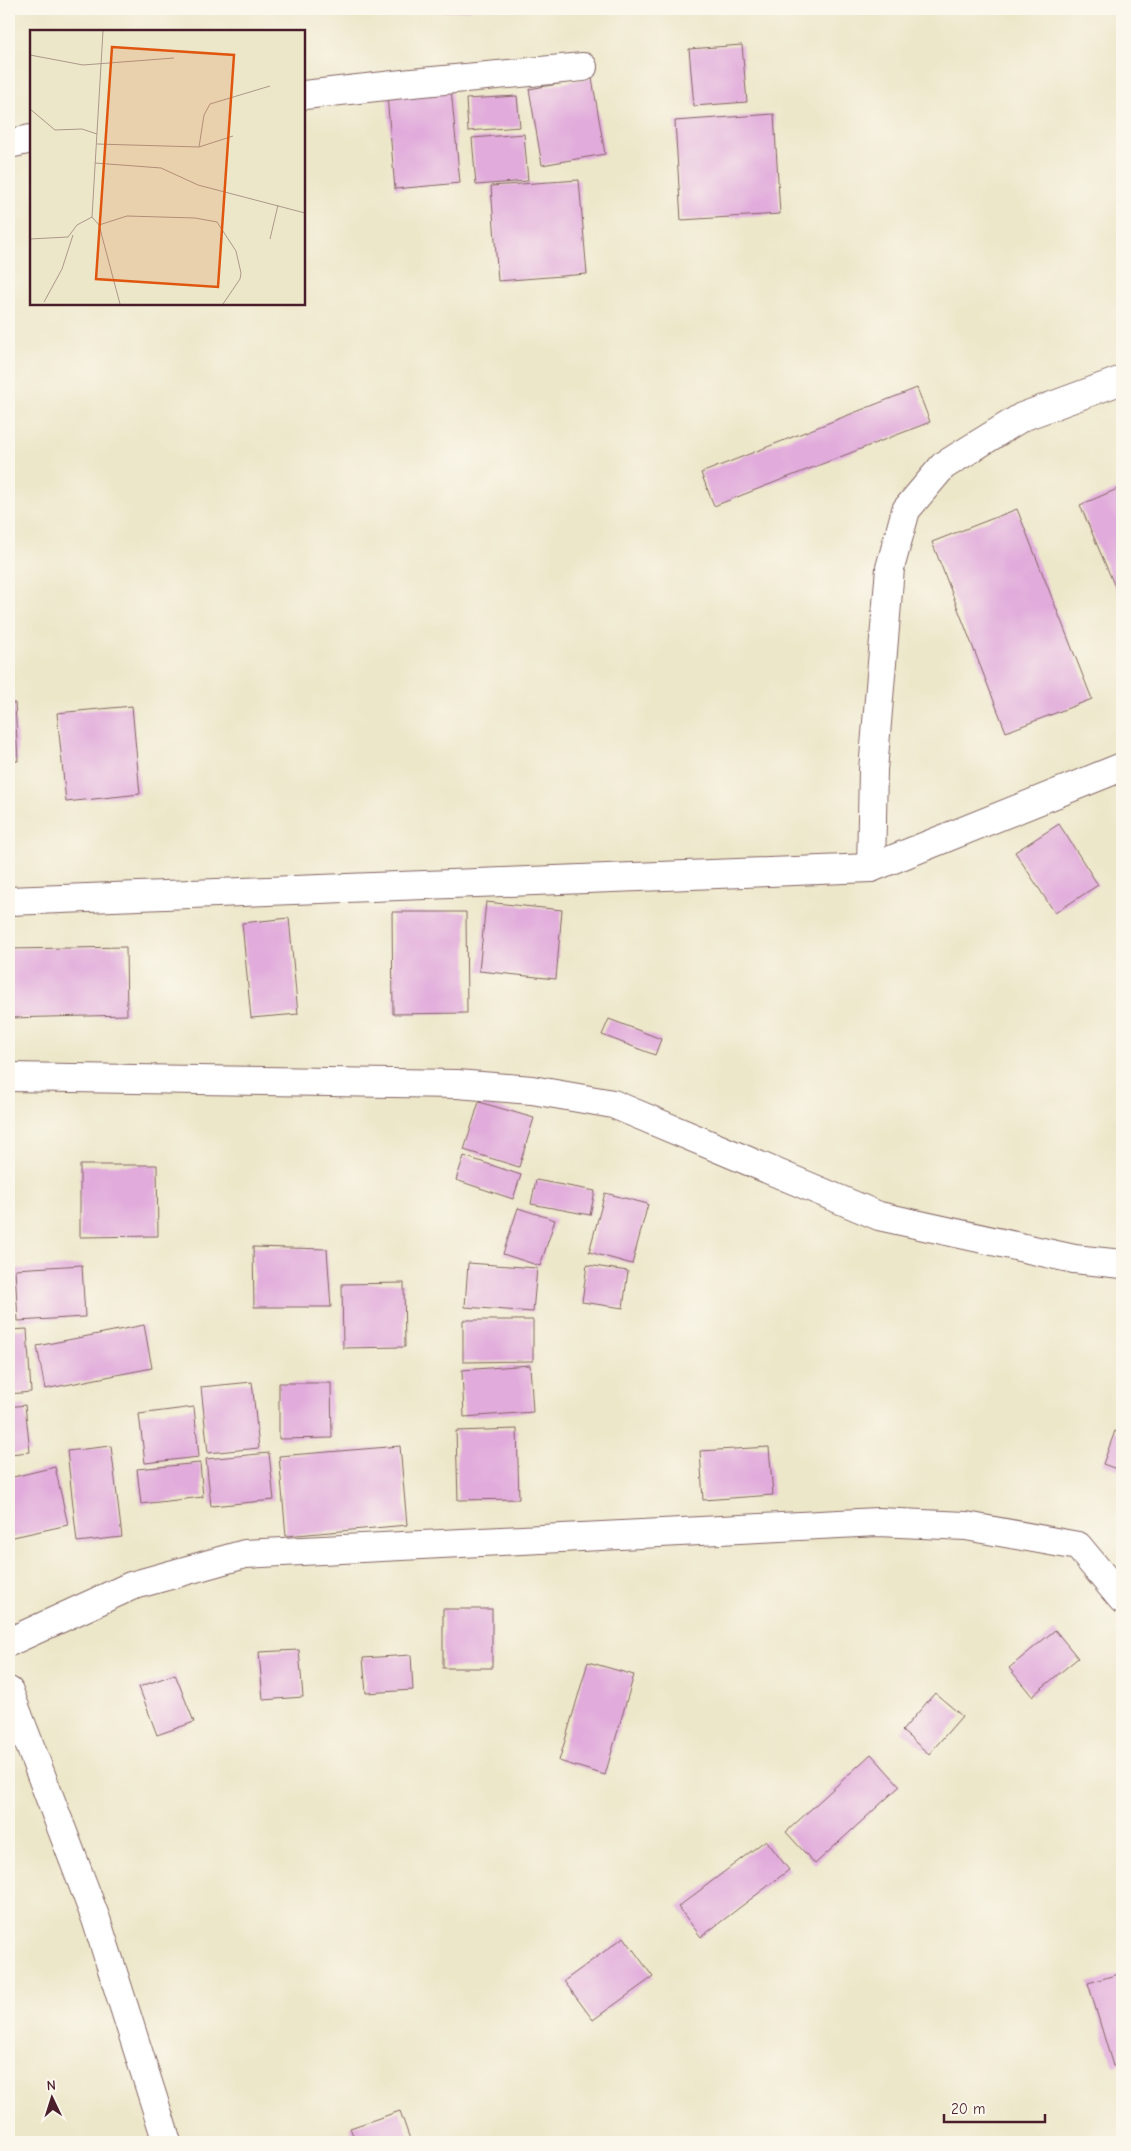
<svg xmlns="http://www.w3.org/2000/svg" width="1131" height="2151" viewBox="0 0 1131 2151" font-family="'Comic Neue',sans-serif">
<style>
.building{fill:#e1abdb}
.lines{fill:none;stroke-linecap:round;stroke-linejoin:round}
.street-casing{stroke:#836563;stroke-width:30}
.secondary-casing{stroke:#836563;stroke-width:30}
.street{stroke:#fff;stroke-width:28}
.secondary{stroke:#fff;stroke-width:28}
.inset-road{fill:none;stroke:#ac978a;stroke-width:1}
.view{fill:#e0560e;fill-opacity:0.15;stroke:#e0560e;stroke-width:2.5}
.inset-edge{fill:none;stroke:#4a1f2b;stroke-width:2.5}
</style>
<rect width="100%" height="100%" fill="#fbf7ec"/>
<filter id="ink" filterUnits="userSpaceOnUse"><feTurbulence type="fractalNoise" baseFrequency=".02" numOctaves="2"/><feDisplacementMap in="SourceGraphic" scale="10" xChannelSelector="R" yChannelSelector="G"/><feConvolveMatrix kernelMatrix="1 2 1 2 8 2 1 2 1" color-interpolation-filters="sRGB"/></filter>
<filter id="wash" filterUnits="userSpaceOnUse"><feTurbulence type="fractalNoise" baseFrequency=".0096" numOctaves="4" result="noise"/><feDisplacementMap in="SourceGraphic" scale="20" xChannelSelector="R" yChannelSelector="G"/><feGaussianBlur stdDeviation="1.12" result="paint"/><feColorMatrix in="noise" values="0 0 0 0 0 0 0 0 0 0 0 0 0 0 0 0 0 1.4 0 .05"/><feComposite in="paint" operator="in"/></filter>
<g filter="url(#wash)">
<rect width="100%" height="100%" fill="#ede7ca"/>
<g id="blocks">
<!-- building -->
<g class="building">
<polygon points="442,9 471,9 471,10 442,12"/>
<polygon points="742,45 747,102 694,106 689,49"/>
<polygon points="592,78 605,154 542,165 529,89"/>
<polygon points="451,89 460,183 395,189 387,95"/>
<polygon points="517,96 520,127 468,131 466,99"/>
<polygon points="774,114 780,214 681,220 675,121"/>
<polygon points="524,134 528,181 476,185 472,138"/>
<polygon points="579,180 587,274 498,281 491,186"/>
<polygon points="917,388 930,422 714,506 701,473"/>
<polygon points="1122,487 1122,603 1080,505"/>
<polygon points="1017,509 1092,699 1006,732 932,542"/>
<polygon points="9,703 15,703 18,761 9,761"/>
<polygon points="132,706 140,794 66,802 57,713"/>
<polygon points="1059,824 1098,885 1055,913 1015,852"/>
<polygon points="486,902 562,910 556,979 479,971"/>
<polygon points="392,912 466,912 467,1013 393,1014"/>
<polygon points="289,918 298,1014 251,1018 242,923"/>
<polygon points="126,947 127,1015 9,1018 9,949"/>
<polygon points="609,1019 661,1039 655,1055 602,1035"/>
<polygon points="479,1102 534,1118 519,1167 464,1150"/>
<polygon points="464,1156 521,1175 513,1199 456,1180"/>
<polygon points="80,1165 157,1165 158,1236 80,1237"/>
<polygon points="536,1180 595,1191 590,1215 531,1204"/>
<polygon points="605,1193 648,1204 632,1264 589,1252"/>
<polygon points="518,1208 555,1220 540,1266 503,1254"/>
<polygon points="253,1247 327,1249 331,1307 254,1307"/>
<polygon points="468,1263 537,1268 533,1312 465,1307"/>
<polygon points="82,1265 85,1317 18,1321 15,1269"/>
<polygon points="587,1265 628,1271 623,1308 582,1302"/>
<polygon points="404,1283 405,1347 343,1348 342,1284"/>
<polygon points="463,1320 533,1320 533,1361 463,1362"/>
<polygon points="144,1325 152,1368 45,1389 37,1346"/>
<polygon points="27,1329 31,1392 9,1394 9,1330"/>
<polygon points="530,1365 533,1412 464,1417 462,1370"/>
<polygon points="252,1382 259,1448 208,1453 201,1387"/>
<polygon points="279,1383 331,1383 332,1438 279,1439"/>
<polygon points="25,1405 30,1452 9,1454 9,1407"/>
<polygon points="194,1407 199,1457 145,1463 139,1414"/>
<polygon points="517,1429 519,1499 458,1500 456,1431"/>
<polygon points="1115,1431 1122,1433 1122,1471 1103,1464"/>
<polygon points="111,1446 122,1537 77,1542 67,1451"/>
<polygon points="400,1446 407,1525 286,1536 279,1456"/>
<polygon points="769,1447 773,1495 703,1500 700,1451"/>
<polygon points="269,1453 274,1500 211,1506 206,1459"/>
<polygon points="200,1463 203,1497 141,1504 137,1469"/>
<polygon points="55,1467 68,1525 9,1538 9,1478"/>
<rect x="443" y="1609" width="49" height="59"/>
<polygon points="1055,1630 1078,1658 1032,1696 1009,1668"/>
<polygon points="299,1650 303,1697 263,1700 259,1652"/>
<polygon points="411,1655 413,1690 366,1693 363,1658"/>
<polygon points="588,1662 634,1675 605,1775 559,1761"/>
<polygon points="175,1674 194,1722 157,1735 139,1687"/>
<polygon points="935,1693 962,1716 929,1754 902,1731"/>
<polygon points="871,1754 900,1786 815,1864 786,1832"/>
<polygon points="766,1840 789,1870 701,1937 678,1907"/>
<polygon points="624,1937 653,1977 593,2020 564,1981"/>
<polygon points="1122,1973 1122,2063 1113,2066 1088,1983"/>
<polygon points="400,2111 411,2142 356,2142 350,2128"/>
</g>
</g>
</g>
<g filter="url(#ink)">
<use href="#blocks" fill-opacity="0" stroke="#836563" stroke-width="1"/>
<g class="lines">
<!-- street casing -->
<g class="street-casing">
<g id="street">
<polyline points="304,95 412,83 583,67"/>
<polyline points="9,144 31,139"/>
<polyline points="871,868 873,770 890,568 906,510 943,466 1022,417 1122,380"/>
<polyline points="9,901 871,868 1122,767"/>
<polyline points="9,1077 457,1084 532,1090 613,1104 879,1216 1074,1259 1122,1264"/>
<polyline points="9,1642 131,1586 245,1554 878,1522 966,1526 1078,1546 1122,1599"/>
</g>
</g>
<!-- secondary casing -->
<g class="secondary-casing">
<polyline id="secondary" points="9,1691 96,1919 167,2142"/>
</g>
<!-- street -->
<use href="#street" class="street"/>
<!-- secondary -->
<use href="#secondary" class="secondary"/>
</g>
</g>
<!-- overview -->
<g transform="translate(30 30)">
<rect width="275" height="275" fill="#ede7ca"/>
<path class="inset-road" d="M 73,1 L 62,187 L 69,195 L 90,274M 0,25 L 53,35 L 144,28M 0,79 L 25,100 L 52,99 L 67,104M 67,114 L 169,117 L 203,106M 169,117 L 174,85 L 180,74 L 240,56M 65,133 L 131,138 L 168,155 L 275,183M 69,195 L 97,186 L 165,188 L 187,192 L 206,221 L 211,243 L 210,249 L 193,274M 0,209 L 38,207 L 47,195 L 62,187M 240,209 L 248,175M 14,272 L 32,239 L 43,205"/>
<path class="view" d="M 82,17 L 204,25 L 188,257 L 66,249 Z"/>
<rect width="275" height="275" class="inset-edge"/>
</g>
<!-- margin -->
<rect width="1131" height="2151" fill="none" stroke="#fbf7ec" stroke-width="30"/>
<!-- north arrow -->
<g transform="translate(52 2098) rotate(356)" stroke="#fbf7ec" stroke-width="4" paint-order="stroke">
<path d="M0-4L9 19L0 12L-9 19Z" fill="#4a1f2b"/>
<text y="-8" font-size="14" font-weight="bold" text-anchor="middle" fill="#4a1f2b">N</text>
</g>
<!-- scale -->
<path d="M944 2114v8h101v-8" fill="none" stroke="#4a1f2b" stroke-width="2.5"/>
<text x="951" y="2114" font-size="15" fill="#4a1f2b" stroke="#fbf7ec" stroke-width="4" paint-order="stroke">20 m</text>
</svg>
